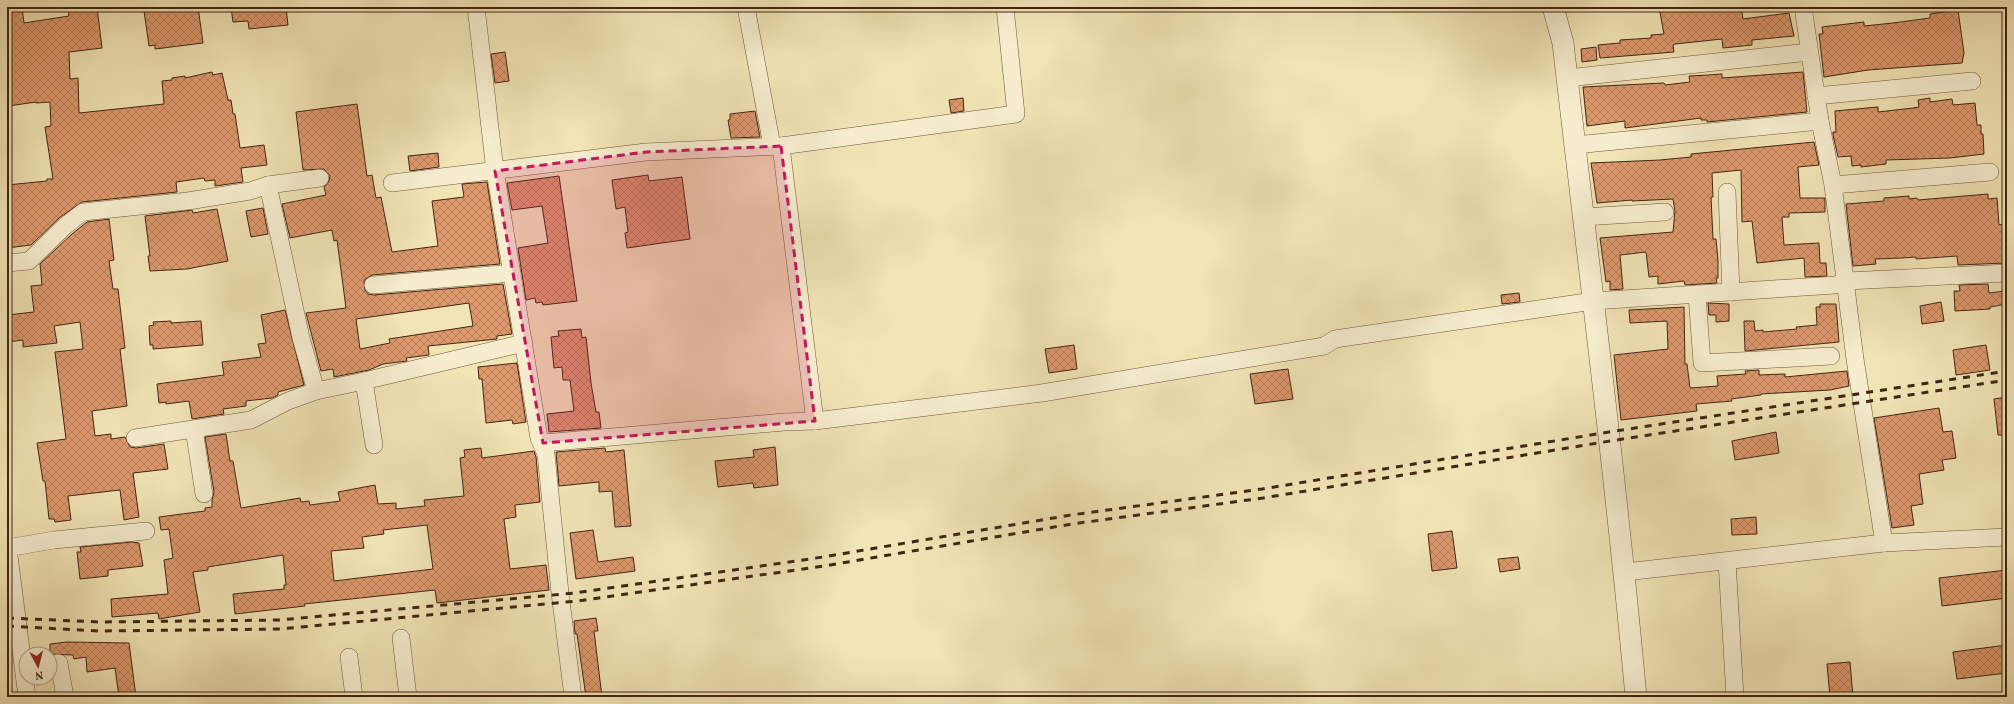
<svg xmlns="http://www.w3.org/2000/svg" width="2014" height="704" viewBox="0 0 2014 704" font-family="Vollkorn,serif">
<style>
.building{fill:url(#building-cross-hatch);stroke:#412513;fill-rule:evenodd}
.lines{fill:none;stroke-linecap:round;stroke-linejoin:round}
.minor-casing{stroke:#6d553c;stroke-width:18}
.tertiary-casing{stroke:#6d553c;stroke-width:22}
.minor{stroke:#f6edcf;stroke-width:17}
.tertiary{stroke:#f6edcf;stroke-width:21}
.rail{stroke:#412513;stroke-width:3;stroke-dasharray:7 7;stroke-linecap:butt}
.marked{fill:#c2185b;fill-opacity:0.2;stroke:#c2185b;stroke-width:3;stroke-dasharray:8 5;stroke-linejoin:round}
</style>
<defs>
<pattern id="building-cross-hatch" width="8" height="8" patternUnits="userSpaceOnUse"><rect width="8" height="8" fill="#de996d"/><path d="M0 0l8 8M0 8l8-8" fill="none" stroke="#b67d58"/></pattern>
</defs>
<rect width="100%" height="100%" fill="#f1e4b5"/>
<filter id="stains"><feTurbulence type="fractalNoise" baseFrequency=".005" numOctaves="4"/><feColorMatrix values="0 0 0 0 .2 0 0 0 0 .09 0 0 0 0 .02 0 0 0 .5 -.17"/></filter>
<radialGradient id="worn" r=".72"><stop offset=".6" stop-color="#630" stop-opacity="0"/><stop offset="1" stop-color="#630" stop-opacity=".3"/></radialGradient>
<!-- building -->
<g class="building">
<polygon points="7,7 22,7 24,23 69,16 68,7 97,7 102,48 69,52 70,79 78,78 79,113 164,104 162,81 172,80 172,78 185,76 185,78 212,72 213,75 222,73 228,100 231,100 233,114 235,114 240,148 264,145 267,165 241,168 243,182 215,186 215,180 205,181 204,178 176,182 177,192 82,202 59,218 31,245 7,248 7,185 47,181 47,179 53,179 45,127 51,126 50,102 36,103 36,102 8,106"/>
<polygon points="174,7 198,7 203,43 155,49 155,45 149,46 144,11"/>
<polygon points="231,7 286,7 288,25 249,29 248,21 233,22"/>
<polygon points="1659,7 1741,7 1743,19 1789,13 1794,36 1752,40 1752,45 1723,48 1722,39 1675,44 1673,45 1674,52 1600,58 1598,45 1620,43 1620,40 1651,38 1651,35 1664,34"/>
<polygon points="1958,10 1964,53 1962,63 1868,70 1824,77 1819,34 1823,34 1822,27 1864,22 1864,26 1893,23 1930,18 1930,14"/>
<polygon points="1596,47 1597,60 1582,62 1581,49"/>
<polygon points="505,52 509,81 495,83 491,54"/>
<polygon points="1803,72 1807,112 1707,122 1707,120 1701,120 1701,118 1625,128 1625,121 1587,126 1583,87 1664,83 1665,85 1690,82 1689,76 1708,75 1722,74 1722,78"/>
<polygon points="963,98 964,111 951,113 949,100"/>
<polygon points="1930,98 1930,102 1952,99 1953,105 1975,103 1977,125 1981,125 1981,134 1983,134 1984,154 1950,158 1886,160 1886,164 1861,167 1861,165 1852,166 1851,156 1838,157 1833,135 1833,132 1836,132 1835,111 1878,107 1878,112 1913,108 1919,107 1918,100"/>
<path d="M 357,104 L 367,176 L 372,175 L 376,198 L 381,197 L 392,252 L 438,246 L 432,201 L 464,197 L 462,184 L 487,182 L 500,264 L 372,275 L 364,280 L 365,290 L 368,294 L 374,295 L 503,284 L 512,334 L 497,336 L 497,339 L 428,346 L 429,355 L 406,358 L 407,361 L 383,364 L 369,370 L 334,377 L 333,369 L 321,371 L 306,313 L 346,308 L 337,240 L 334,241 L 332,230 L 290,238 L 282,204 L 326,195 L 324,187 L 329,181 L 330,176 L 324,169 L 303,170 L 296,112 ZM 469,303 L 473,326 L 389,339 L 390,343 L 360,349 L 356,319 Z"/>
<polygon points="755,111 760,137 731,138 728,120 730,120 730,114"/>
<polygon points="1814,142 1819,165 1798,167 1800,198 1825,198 1825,212 1789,213 1789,217 1782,217 1784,245 1819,243 1820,263 1826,263 1827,276 1805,277 1804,258 1757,263 1752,221 1742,222 1741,170 1712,173 1713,197 1711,197 1713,239 1716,239 1718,260 1718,278 1716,278 1717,283 1685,285 1684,281 1658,284 1658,276 1649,277 1646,252 1620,255 1623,289 1610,290 1610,281 1606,282 1600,238 1673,232 1675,211 1673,199 1632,201 1632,200 1597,203 1591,163 1660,160 1691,157 1691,154"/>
<polygon points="438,153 439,167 410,171 408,156"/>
<polygon points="648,175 649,181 682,177 690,239 627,248 625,233 628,232 625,207 616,209 612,180"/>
<polygon points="559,176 577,301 543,305 542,302 536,303 535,298 526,300 518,248 548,243 542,206 512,210 507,183"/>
<polygon points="1988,194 1988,199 1997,198 1999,225 2003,224 2006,263 1958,265 1957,256 1916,259 1916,257 1902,258 1875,259 1876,264 1853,266 1846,204 1884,201 1884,198 1909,196 1909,199 1917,198 1918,200"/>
<polygon points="263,208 268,234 251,237 246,211"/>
<polygon points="217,209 228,261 187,269 150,271 148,256 150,256 145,216 192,210 193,213"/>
<polygon points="109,219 114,260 109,261 113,289 118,289 125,348 120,349 127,406 92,411 95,436 111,434 111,439 125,437 130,447 136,448 164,444 168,469 133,473 139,517 124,520 120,490 68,496 71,520 55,522 54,519 49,519 45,481 43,481 37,443 66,439 55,352 83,349 80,322 54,326 57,343 23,347 23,340 7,342 7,315 34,312 31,286 42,285 40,264 72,234 87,222"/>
<polygon points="1988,284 1989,293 2005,291 2007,304 1990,307 1990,309 1955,311 1954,291 1960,291 1959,285"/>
<polygon points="1519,293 1520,302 1502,304 1501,295"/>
<polygon points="1941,302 1944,321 1922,324 1920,306"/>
<polygon points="1708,303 1729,304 1729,321 1716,322 1716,315 1709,315"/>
<polygon points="1820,304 1836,304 1839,342 1745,351 1744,321 1754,321 1755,331 1763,330 1763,332 1797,329 1796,327 1817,325 1816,307 1820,307"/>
<polygon points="1684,307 1685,364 1687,364 1690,388 1718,386 1717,376 1746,374 1745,371 1759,370 1759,375 1785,374 1785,377 1847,371 1849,386 1830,390 1761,394 1761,395 1731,399 1732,401 1696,404 1697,411 1621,420 1614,355 1668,349 1667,321 1630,323 1629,310"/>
<polygon points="285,310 304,385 278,392 278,395 272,398 246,401 246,406 223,409 224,414 192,419 189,401 166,404 166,402 159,403 157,384 224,375 222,362 261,357 258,344 266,343 261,315"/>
<polygon points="171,321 171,323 201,321 203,345 153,349 153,345 150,345 149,326 154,325 153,322"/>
<polygon points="581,329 582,338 586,337 591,383 596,412 599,412 601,428 549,432 547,414 574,411 570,380 563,380 562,367 554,368 551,337 559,336 558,331"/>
<polygon points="1074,345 1077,369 1049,373 1045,349"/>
<polygon points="1986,345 1990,370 1956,375 1953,350"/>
<polygon points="517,363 526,422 513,424 512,420 486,423 482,379 479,379 478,367"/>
<polygon points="1288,369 1293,399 1255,404 1250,374"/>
<polygon points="2007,397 2007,435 1998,435 1994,399"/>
<polygon points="1939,408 1943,432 1952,431 1956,458 1942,460 1944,470 1919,474 1923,504 1911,506 1914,525 1892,528 1874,418"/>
<polygon points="1776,432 1779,453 1735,460 1732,441"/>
<path d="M 226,434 L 230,461 L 233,461 L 241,508 L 300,498 L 301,502 L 309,501 L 310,505 L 340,501 L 338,492 L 375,485 L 378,504 L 396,503 L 396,509 L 425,506 L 424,500 L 464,496 L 460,458 L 465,457 L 464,450 L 481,448 L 482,458 L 534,451 L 536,457 L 540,502 L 515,505 L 516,517 L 504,519 L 510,569 L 546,565 L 549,590 L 437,603 L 435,590 L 304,604 L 305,606 L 235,614 L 233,594 L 284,589 L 284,585 L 286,585 L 283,555 L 208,567 L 208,570 L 193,572 L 200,612 L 159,619 L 158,613 L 112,617 L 111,599 L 168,594 L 164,560 L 173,558 L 169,529 L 161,530 L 159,517 L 205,511 L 205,508 L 212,507 L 212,500 L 214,492 L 205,437 ZM 427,525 L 433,569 L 334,581 L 331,551 L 364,548 L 362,537 L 384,534 L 383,530 Z"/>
<polygon points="775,447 778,485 754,488 753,483 718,487 715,461 754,457 753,450"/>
<polygon points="605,448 606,452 624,450 631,526 615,527 612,491 599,492 599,482 559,486 556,452"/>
<polygon points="1756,517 1757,534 1732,535 1731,519"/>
<polygon points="593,530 598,562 633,557 635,571 576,579 570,533"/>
<polygon points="1452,531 1457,568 1432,571 1428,534"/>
<polygon points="132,542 139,543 143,566 108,570 108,576 80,579 77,552 81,552 80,547"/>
<polygon points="1518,557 1520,569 1500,572 1498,559"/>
<polygon points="2007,570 2007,598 1942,606 1939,578"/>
<polygon points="596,618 598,631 594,631 602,697 586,697 577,634 575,634 574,621"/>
<polygon points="67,642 129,643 136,697 119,697 115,668 87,672 86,657 74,659 73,655 50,654 50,644"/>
<polygon points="2007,645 2007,673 1957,679 1953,652"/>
<polygon points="1850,662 1853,697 1830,697 1827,664"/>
</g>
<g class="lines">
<!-- minor casing -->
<g class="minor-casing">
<g id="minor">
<polyline points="476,7 495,171 539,438 546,454 560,593 573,697"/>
<polyline points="746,7 772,146"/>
<polyline points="1803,7 1820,121 1833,185 1855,359 1884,543"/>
<polyline points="1567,78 1809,52"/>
<polyline points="1816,96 1972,81"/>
<polyline points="1575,145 1820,121"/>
<polyline points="781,146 815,421"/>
<polyline points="392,183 646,152 781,146 1016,114 1005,7"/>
<polyline points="268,185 301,338 316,391"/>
<polyline points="1833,185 1990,172"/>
<polyline points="1727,192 1731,292"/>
<polyline points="1583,217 1665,212"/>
<polyline points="7,263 29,261 65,226 83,212 188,201 250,191 268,185 320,178"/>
<polyline points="373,285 512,273"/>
<polyline points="1697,294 1702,363 1831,356"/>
<polyline points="364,381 374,445"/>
<polyline points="194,429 204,494"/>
<polyline points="135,438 251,420 288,401 316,391 364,381 524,343"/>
<polyline points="543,443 784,422 815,421 1042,393 1324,346 1335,339 1593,301 1835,285 1847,281 2007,273"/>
<polyline points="7,548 54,540 146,531"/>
<polyline points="8,548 27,697"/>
<polyline points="1727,561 1735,697"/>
<polyline points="1625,572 1884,543 2007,537"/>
<polyline points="401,638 408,697"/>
<polyline points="349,657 354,697"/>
<polyline points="50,664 59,663 65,697"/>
</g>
</g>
<!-- tertiary casing -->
<g class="tertiary-casing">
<path id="tertiary" d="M 1553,7 L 1563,43 C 1588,261 1616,479 1636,697"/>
</g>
<!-- minor -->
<use href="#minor" class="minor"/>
<!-- tertiary -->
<use href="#tertiary" class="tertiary"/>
<!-- rail -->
<g class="rail">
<polyline points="7,618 100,622 279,620 575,593 823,557 1071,515 1262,489 1609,432 2007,371"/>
<polyline points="7,626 100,631 280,629 577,601 824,566 1072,524 1263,498 1610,441 2007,380"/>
</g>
</g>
<!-- marked area -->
<path class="marked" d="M 781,146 L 815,421 L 543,443 L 495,171 L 646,152 Z"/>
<!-- margin -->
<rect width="2014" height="704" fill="none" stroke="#f1e4b5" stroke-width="24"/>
<rect x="8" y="8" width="1998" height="688" fill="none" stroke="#412513" stroke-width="2"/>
<rect x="12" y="12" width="1990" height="680" fill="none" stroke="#412513"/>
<!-- north arrow -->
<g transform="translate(38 666) rotate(173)"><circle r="19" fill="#f6edcf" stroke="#ae9d84"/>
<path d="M0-3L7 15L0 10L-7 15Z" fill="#8f2418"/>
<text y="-6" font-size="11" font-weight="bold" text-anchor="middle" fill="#412513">N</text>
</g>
<rect width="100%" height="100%" filter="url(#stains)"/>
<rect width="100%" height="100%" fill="url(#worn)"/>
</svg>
